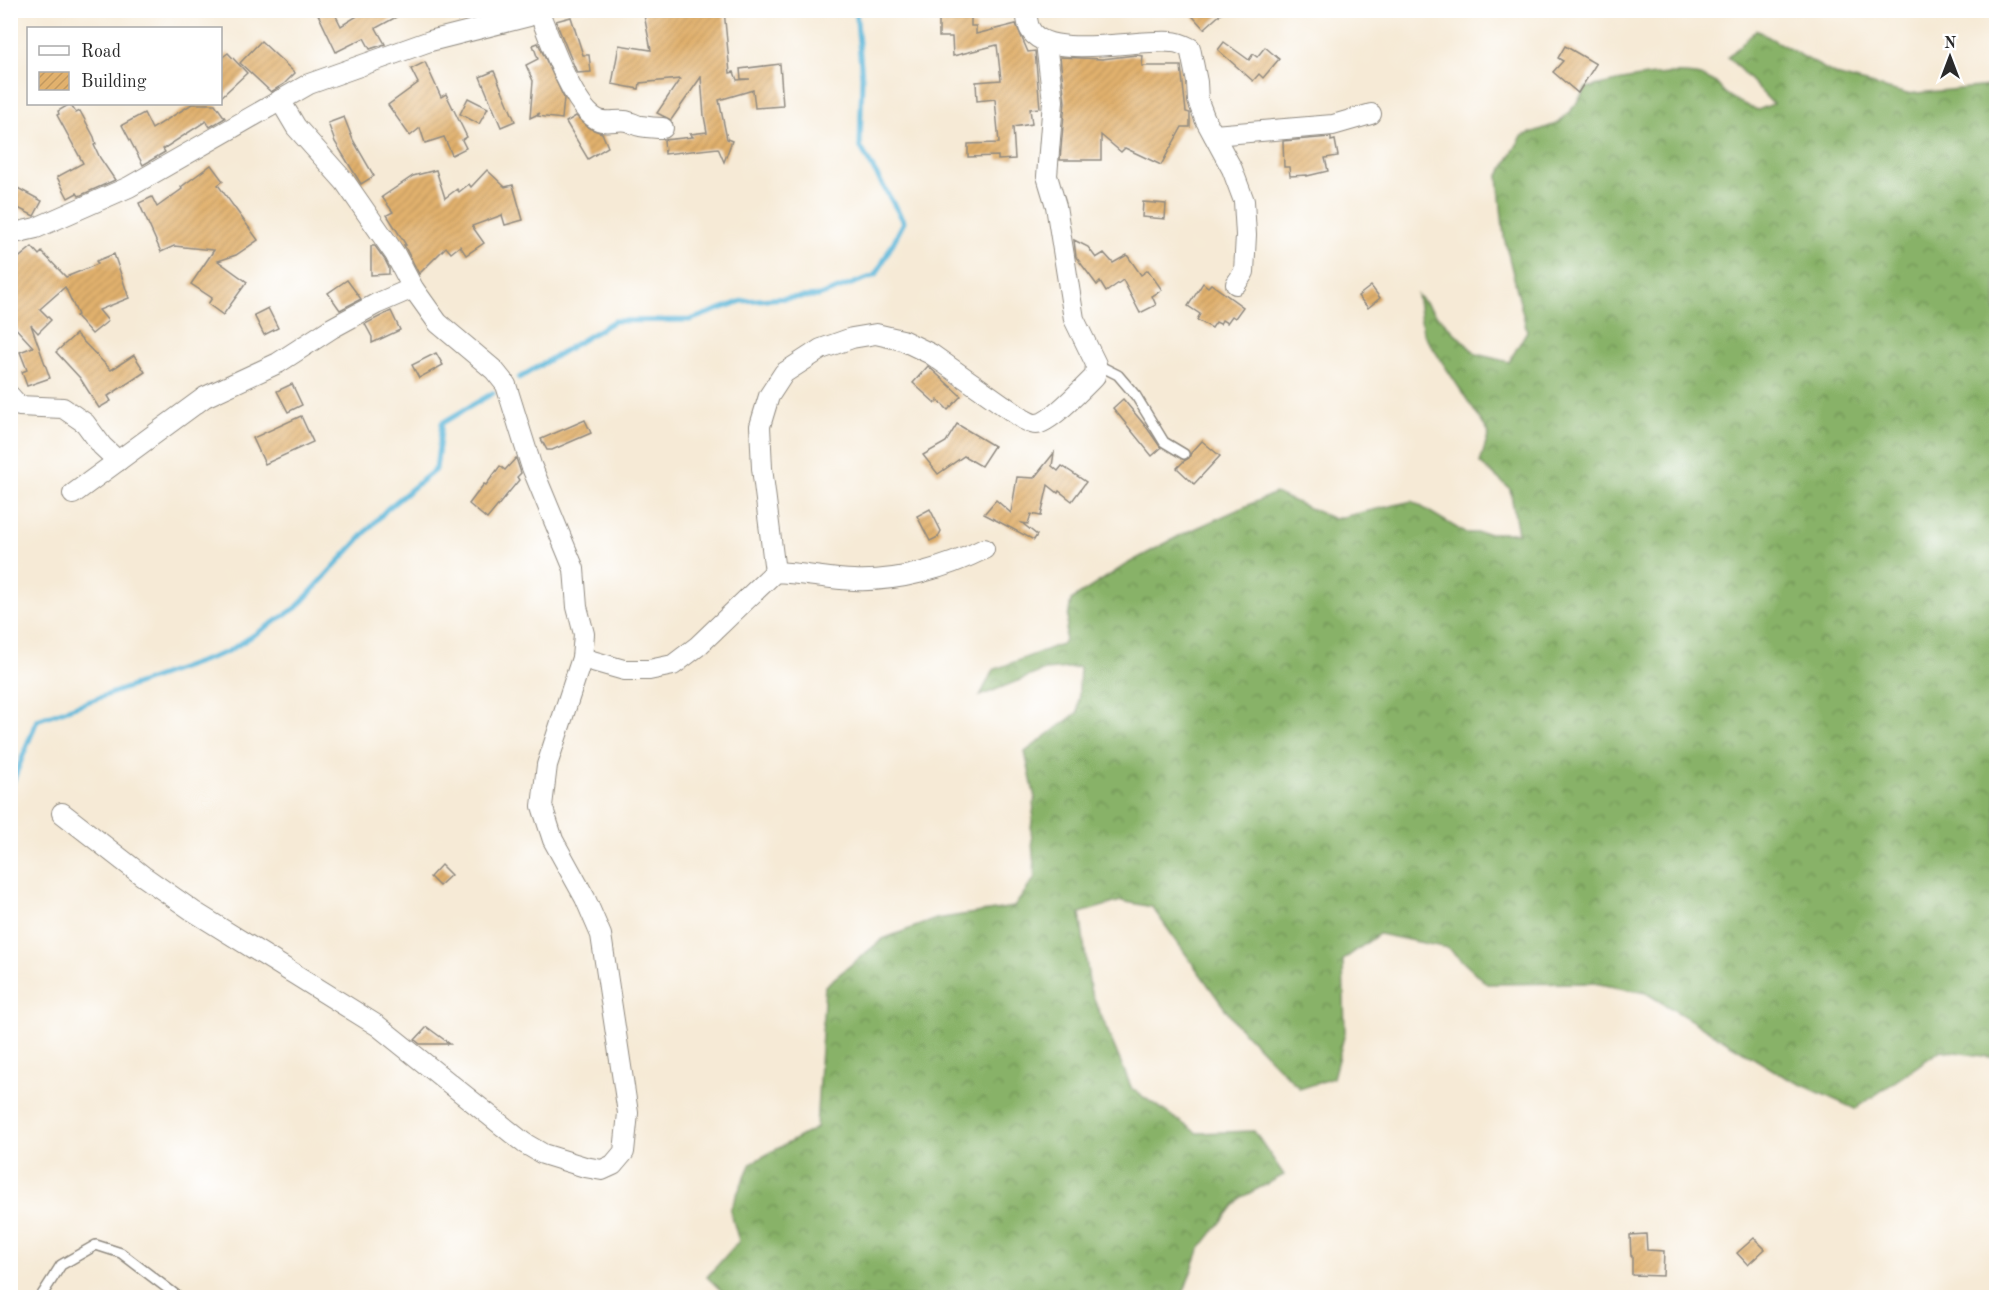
<svg xmlns="http://www.w3.org/2000/svg" width="2007" height="1308" viewBox="0 0 2007 1308" font-family="'Old Standard TT',serif">
<style>
.forest{fill:url(#forest-crowns);stroke:#5a6e4a;stroke-width:1.5}
.lines{fill:none;stroke-linecap:round;stroke-linejoin:round}
.stream{stroke:#5ab6d8;stroke-width:5}
.building{fill:url(#building-hatch)}
.service-casing{stroke:#908a80;stroke-width:12}
.minor-casing{stroke:#908a80;stroke-width:22}
.service{stroke:#fff;stroke-width:9}
.minor{stroke:#fff;stroke-width:20}
</style>
<defs>
<pattern id="forest-crowns" width="20" height="18" patternUnits="userSpaceOnUse" patternTransform="scale(1.5)"><rect width="20" height="18" fill="#88b268"/><path d="M2 6a3 3 0 1 1 6 0M12 15a3 3 0 1 1 6 0" fill="none" stroke="#6f9156"/></pattern>
<pattern id="building-hatch" width="6" height="6" patternUnits="userSpaceOnUse" patternTransform="scale(1.5)"><rect width="6" height="6" fill="#e1b16d"/><path d="M-1 1l2-2M0 6l6-6M5 7l2-2" fill="none" stroke="#c1985f"/></pattern>
</defs>
<rect width="100%" height="100%" fill="#fff"/>
<filter id="ink" filterUnits="userSpaceOnUse"><feTurbulence type="fractalNoise" baseFrequency=".0167" numOctaves="2"/><feDisplacementMap in="SourceGraphic" scale="12" xChannelSelector="R" yChannelSelector="G"/><feConvolveMatrix kernelMatrix="1 2 1 2 8 2 1 2 1" color-interpolation-filters="sRGB"/></filter>
<filter id="wash" filterUnits="userSpaceOnUse"><feTurbulence type="fractalNoise" baseFrequency=".008" numOctaves="4" result="noise"/><feDisplacementMap in="SourceGraphic" scale="24" xChannelSelector="R" yChannelSelector="G"/><feGaussianBlur stdDeviation="1.35" result="paint"/><feColorMatrix in="noise" values="0 0 0 0 0 0 0 0 0 0 0 0 0 0 0 0 0 1.4 0 .05"/><feComposite in="paint" operator="in"/></filter>
<g filter="url(#wash)">
<rect width="100%" height="100%" fill="#f6ead6"/>
<!-- forest -->
<path class="forest" d="M 1756,30 L 1836,75 L 1907,94 L 1990,86 L 1996,63 L 1996,1058 L 1941,1050 L 1855,1109 L 1785,1077 L 1646,993 L 1594,983 L 1487,984 L 1448,948 L 1379,934 L 1343,960 L 1345,1033 L 1333,1078 L 1300,1089 L 1236,1024 L 1152,907 L 1121,901 L 1080,913 L 1090,989 L 1132,1089 L 1197,1133 L 1254,1131 L 1284,1175 L 1240,1198 L 1199,1250 L 1182,1297 L 728,1297 L 707,1277 L 739,1241 L 730,1210 L 751,1163 L 816,1128 L 825,986 L 883,939 L 936,919 L 1014,907 L 1035,878 L 1031,829 L 1035,798 L 1025,752 L 1078,712 L 1080,667 L 1045,670 L 980,696 L 993,670 L 1064,643 L 1071,600 L 1127,564 L 1181,535 L 1275,493 L 1334,519 L 1412,501 L 1465,533 L 1518,533 L 1510,489 L 1480,463 L 1489,433 L 1423,333 L 1417,295 L 1476,354 L 1509,362 L 1527,331 L 1504,237 L 1498,177 L 1522,136 L 1559,123 L 1577,103 L 1586,88 C 1617,81 1683,65 1711,80 C 1717,82 1720,89 1725,93 C 1734,100 1747,106 1758,110 L 1773,104 L 1728,57 Z"/>
<g class="lines">
<!-- stream -->
<g class="stream">
<polyline points="519,378 614,321 690,320 742,301 819,296 876,275 904,222 860,146 862,77 856,10"/>
<polyline points="10,789 37,720 227,652 296,608 387,509 436,469 442,423 493,393"/>
</g>
</g>
<g id="blocks">
<!-- building -->
<g class="building">
<polygon points="316,10 333,10 341,26 367,10 409,10 376,28 385,44 370,49 364,38 336,52"/>
<polygon points="643,10 724,10 730,73 734,72 737,80 750,79 741,79 740,69 780,64 783,106 755,108 753,90 719,100 727,139 732,141 724,162 718,148 665,154 664,140 693,137 690,134 707,132 704,116 701,77 671,120 657,113 680,79 640,83 639,89 612,84 619,45 651,50"/>
<polygon points="939,10 971,10 971,26 976,26 976,34 1016,24 1028,52 1035,51 1040,108 1030,109 1032,124 1013,127 1015,159 998,160 998,156 968,157 968,144 999,143 995,99 977,101 976,82 1001,80 997,45 953,56 952,37 939,37"/>
<polygon points="1187,10 1225,10 1204,29"/>
<polygon points="571,17 583,55 589,55 591,72 577,73 558,27 556,21"/>
<polygon points="261,41 295,73 284,84 271,92 240,63"/>
<polygon points="1224,42 1249,60 1253,54 1257,57 1265,47 1279,59 1263,78 1259,74 1253,81 1218,50"/>
<polygon points="538,43 564,98 562,119 537,116 540,113 530,118 533,81 526,65 538,59 533,45"/>
<polygon points="1565,46 1596,64 1578,93 1553,72 1563,61 1558,58"/>
<polygon points="228,53 247,73 220,98 220,59"/>
<polygon points="1136,55 1143,56 1142,66 1181,66 1186,112 1190,113 1190,127 1182,127 1161,165 1125,148 1121,152 1101,135 1101,160 1060,160 1065,102 1060,57 1102,59"/>
<polygon points="425,62 441,97 446,94 467,137 462,140 466,148 452,155 444,137 425,143 420,128 410,136 388,105 418,83 411,69"/>
<polygon points="494,71 515,121 501,127 480,77"/>
<polygon points="468,98 488,108 479,124 460,114"/>
<polygon points="70,104 76,113 80,111 94,137 96,144 94,145 100,158 115,180 79,196 77,193 68,198 57,177 83,163 57,115 59,114 58,111"/>
<polygon points="192,104 215,104 225,118 210,127 206,121 163,149 165,152 143,165 122,125 144,113 152,129"/>
<polygon points="576,116 589,128 602,133 608,147 588,159 566,122"/>
<polygon points="344,117 353,140 374,176 361,184 335,142 328,123"/>
<polygon points="1331,137 1331,141 1335,140 1338,156 1325,158 1328,171 1307,176 1307,175 1290,176 1289,167 1284,167 1283,141"/>
<polygon points="211,165 223,181 218,185 258,240 236,255 218,261 247,282 223,315 208,304 212,298 191,284 214,250 174,246 161,252 139,203 152,197 157,207 182,189 181,187"/>
<polygon points="436,170 445,198 457,189 459,192 469,184 471,187 487,170 505,187 513,185 523,220 505,225 502,215 472,226 484,243 466,255 460,246 451,253 446,247 419,274 404,245 406,245 387,215 393,212 382,197 413,176"/>
<polygon points="10,184 42,201 34,216 10,204"/>
<polygon points="1143,202 1166,204 1165,219 1142,217"/>
<polygon points="1074,240 1088,247 1096,258 1104,253 1113,263 1127,255 1141,275 1148,270 1162,290 1152,296 1156,305 1140,313 1123,280 1106,292 1100,282 1097,285 1076,257"/>
<polygon points="371,246 375,246 385,260 389,268 389,274 371,275"/>
<polygon points="32,247 39,255 42,252 66,277 98,264 96,261 114,254 129,298 99,310 108,321 92,334 76,316 78,315 65,287 40,309 51,320 38,333 31,325 50,378 27,386 22,372 27,370 20,352 33,347 10,322 10,265"/>
<polygon points="347,280 361,299 340,310 328,293"/>
<polygon points="1203,283 1208,287 1211,284 1243,307 1235,318 1232,316 1227,323 1222,320 1220,324 1216,322 1212,328 1197,320 1200,314 1188,306"/>
<polygon points="1371,286 1380,298 1368,308 1358,296"/>
<polygon points="268,308 278,328 264,335 254,315"/>
<polygon points="391,311 400,330 372,343 372,337 365,324"/>
<polygon points="76,334 111,370 134,355 145,372 108,396 111,401 99,408 80,378 56,352"/>
<polygon points="436,353 443,365 419,378 412,365"/>
<polygon points="928,366 961,396 948,410 938,400 935,403 913,383"/>
<polygon points="292,384 302,405 288,412 277,391"/>
<polygon points="1123,399 1147,428 1161,448 1152,456 1113,408"/>
<polygon points="301,416 313,442 265,464 253,438"/>
<polygon points="585,420 591,433 552,450 547,450 541,439"/>
<polygon points="957,424 994,446 981,466 964,456 938,474 923,455 946,442"/>
<polygon points="1202,441 1220,456 1194,484 1177,468 1184,461 1189,458 1191,453"/>
<polygon points="1054,453 1052,466 1058,471 1062,466 1086,482 1072,501 1059,491 1058,493 1048,485 1041,516 1031,514 1028,524 1022,523 1037,535 1034,540 984,514 996,500 1011,513 1017,477 1034,478"/>
<polygon points="516,458 521,473 517,477 519,480 487,519 469,504 484,484 486,485 500,466 505,470"/>
<polygon points="930,509 941,531 938,537 930,541 917,516"/>
<polygon points="441,865 451,875 439,886 430,877"/>
<polygon points="427,1027 450,1044 420,1044 415,1040"/>
<polygon points="1646,1234 1647,1250 1664,1251 1663,1276 1632,1275 1632,1256 1631,1256 1630,1235"/>
<polygon points="1754,1238 1765,1249 1748,1265 1737,1253"/>
</g>
</g>
</g>
<g filter="url(#ink)">
<use href="#blocks" fill-opacity="0" stroke="#908a80" stroke-width="1.5"/>
<g class="lines">
<!-- service casing -->
<g class="service-casing">
<g id="service">
<polyline points="1096,364 1118,375 1136,396 1164,442 1184,454"/>
<polyline points="40,1298 61,1265 96,1245 121,1253 180,1298"/>
</g>
</g>
<!-- minor casing -->
<g class="minor-casing">
<g id="minor">
<path d="M 1026,10 C 1027,16 1027,24 1030,29 C 1046,61 1141,38 1172,42 C 1178,42 1184,45 1190,48 L 1197,82 L 1198,101 L 1205,119 L 1232,169 L 1244,201 L 1246,235 L 1244,272 L 1236,284"/>
<path d="M 539,12 C 549,37 572,104 595,118 C 605,125 616,119 626,121 C 631,122 635,125 640,126 C 647,127 655,128 663,128"/>
<polyline points="1214,135 1333,125 1371,114"/>
<polyline points="10,234 36,228 129,187 309,84 430,41 529,16 542,10"/>
<polyline points="10,396 19,406 63,408 85,423 102,446 118,461"/>
<polyline points="73,494 205,397 278,363 332,328 376,304 413,288"/>
<path d="M 775,572 L 762,468 L 760,426 L 769,396 L 784,373 L 821,349 L 852,338 L 876,334 L 902,340 L 931,354 L 1023,419 C 1027,421 1032,424 1036,424 C 1049,424 1085,386 1095,376 L 1096,364 L 1074,319 L 1056,206 L 1047,176 L 1053,101 L 1046,43"/>
<path d="M 582,658 L 624,670 L 649,670 L 673,665 L 698,646 L 775,572 C 802,573 828,579 854,580 C 898,582 946,568 984,549"/>
<polyline points="62,813 143,876 193,911 378,1026 524,1143 543,1154 585,1167 602,1170 613,1165 624,1152 628,1113 601,935 585,898 553,840 542,806 547,765 582,658 584,634 577,607 574,569 531,465 506,385 494,370 438,323 413,288 395,254 345,182 296,127 280,100"/>
</g>
</g>
<!-- service -->
<use href="#service" class="service"/>
<!-- minor -->
<use href="#minor" class="minor"/>
</g>
</g>
<!-- margin -->
<rect width="2007" height="1308" fill="none" stroke="#fff" stroke-width="36"/>
<!-- legend -->
<rect x="27" y="27" width="195" height="78" fill="#ffffff" stroke="#aaaaaa" stroke-width="1.5"/>
<rect x="39" y="46" width="30" height="9" fill="#ffffff" stroke="#aaaaaa" stroke-width="1.5"/>
<text x="81" y="57" font-size="18" fill="#2b2b2b">Road</text>
<rect x="39" y="72" width="30" height="18" fill="url(#building-hatch)" stroke="#aaaaaa" stroke-width="1.5"/>
<text x="81" y="87" font-size="18" fill="#2b2b2b">Building</text>
<!-- north arrow -->
<g transform="translate(1950 57)" stroke="#ffffff" stroke-width="4.5" paint-order="stroke">
<path d="M0-4.5L10 22L0 15L-10 22Z" fill="#2b2b2b"/>
<text y="-9" font-size="16" font-weight="bold" text-anchor="middle" fill="#2b2b2b">N</text>
</g>
</svg>
